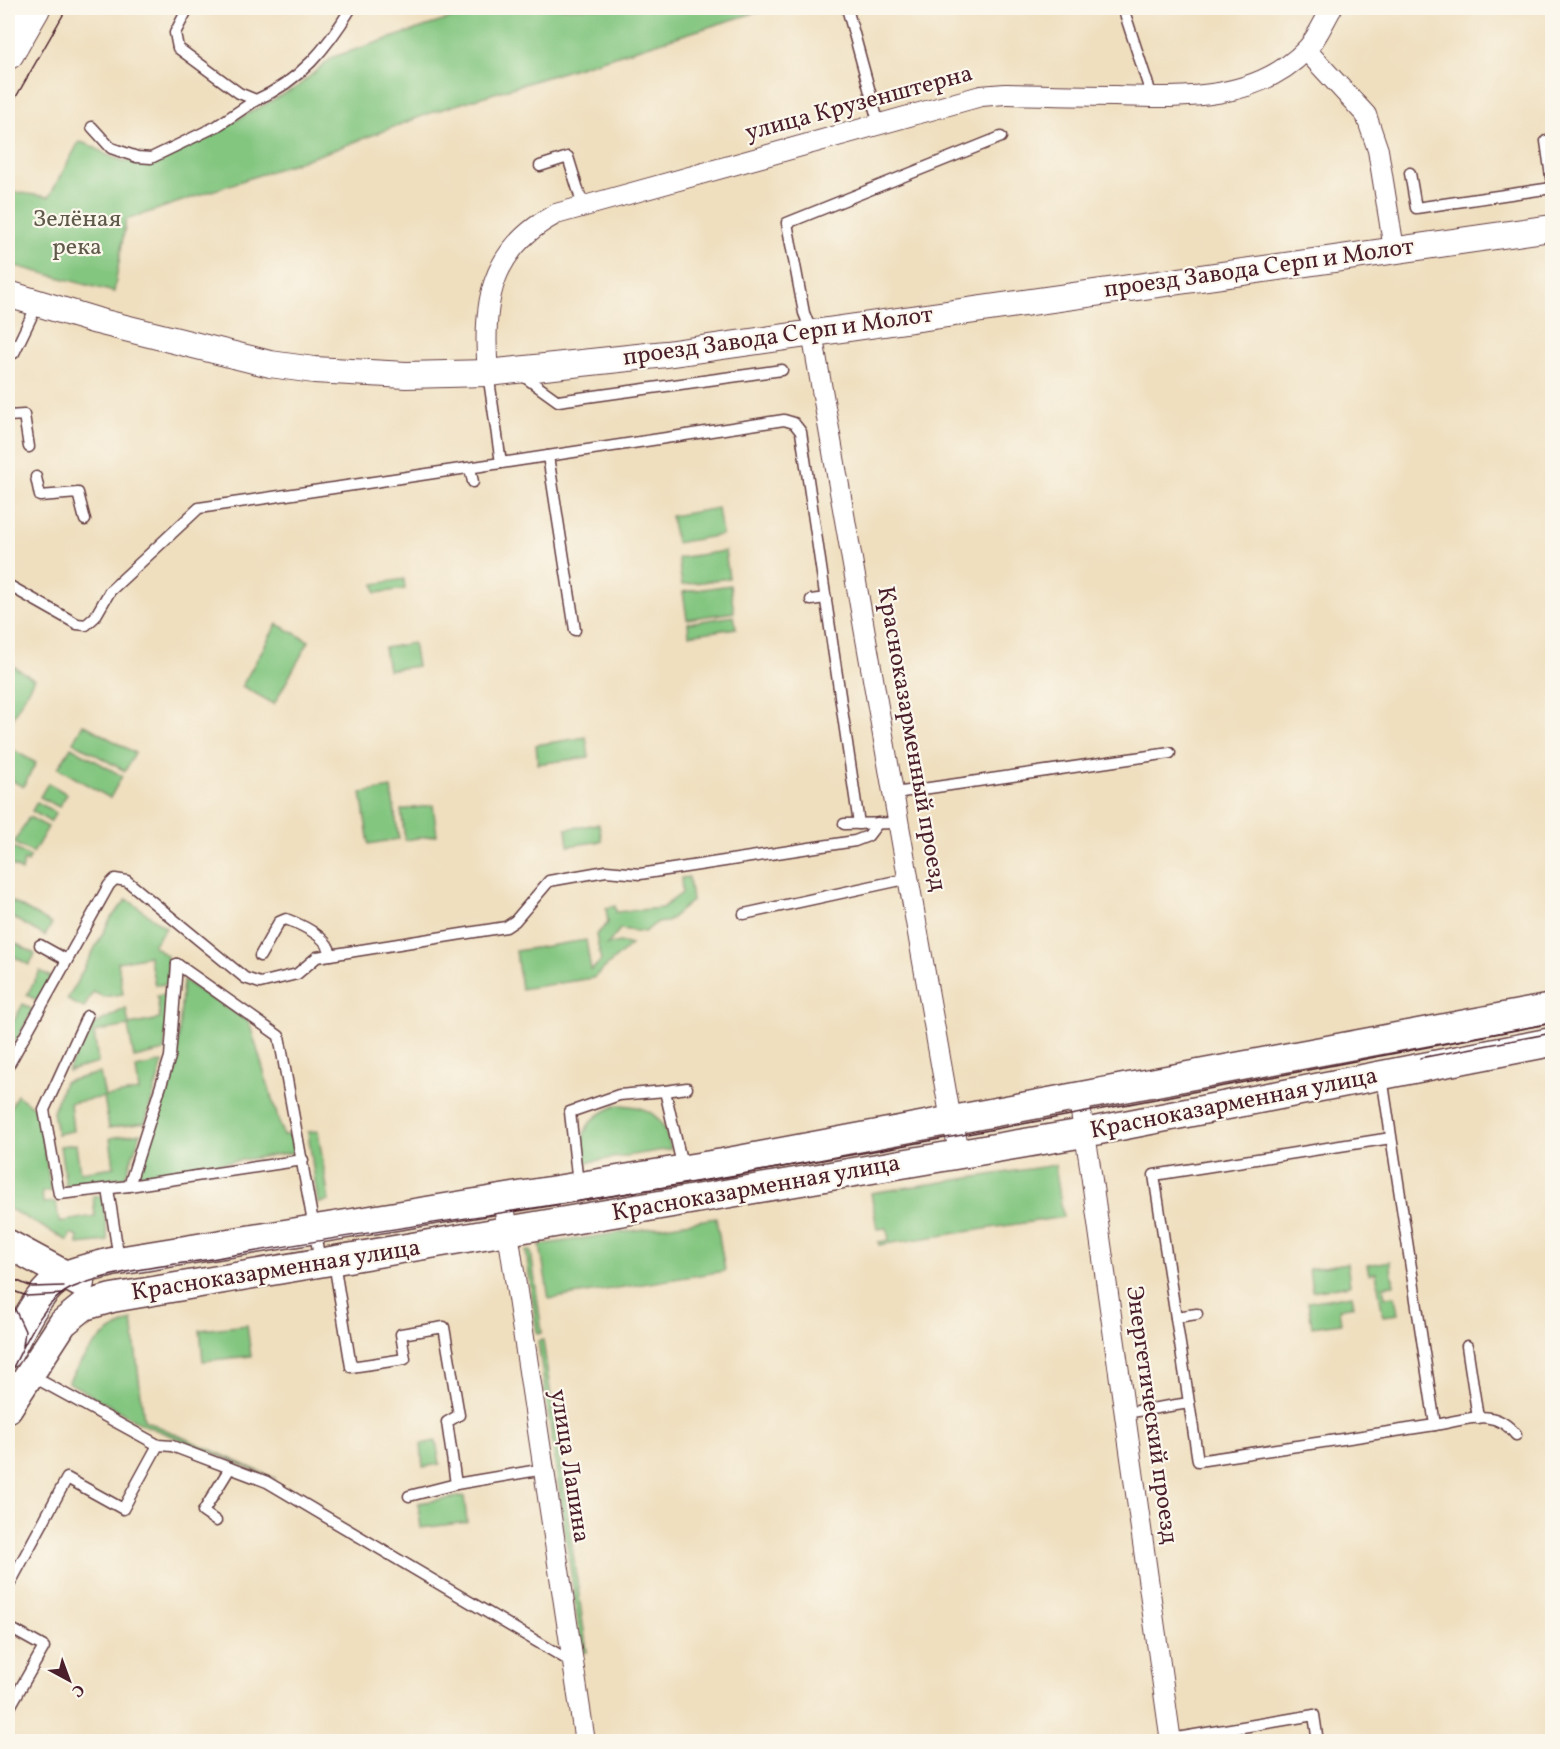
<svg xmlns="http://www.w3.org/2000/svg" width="1560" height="1749" viewBox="0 0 1560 1749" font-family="Vollkorn,serif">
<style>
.green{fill:#83c680;stroke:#667256;stroke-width:1.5}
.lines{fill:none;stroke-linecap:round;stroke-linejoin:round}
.service-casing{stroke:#633c41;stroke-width:13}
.minor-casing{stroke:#633c41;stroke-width:22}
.tertiary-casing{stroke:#633c41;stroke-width:28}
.secondary-casing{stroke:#633c41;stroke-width:31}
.primary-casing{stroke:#633c41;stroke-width:34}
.service{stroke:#fff;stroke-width:10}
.minor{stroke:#fff;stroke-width:20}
.tertiary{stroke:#fff;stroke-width:26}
.secondary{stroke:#fff;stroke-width:28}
.primary{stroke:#fff;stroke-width:32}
.tram{stroke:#4a1f2b;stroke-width:1.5}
.labels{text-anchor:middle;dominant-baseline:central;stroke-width:4.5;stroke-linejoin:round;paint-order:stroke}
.street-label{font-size:24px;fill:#4a1f2b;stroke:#fbf7ec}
.park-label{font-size:24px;fill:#5e5949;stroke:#fbf7ec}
</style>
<rect width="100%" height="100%" fill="#fbf7ec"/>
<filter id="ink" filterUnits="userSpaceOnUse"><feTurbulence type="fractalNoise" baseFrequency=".0167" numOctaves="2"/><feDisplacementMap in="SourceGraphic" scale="12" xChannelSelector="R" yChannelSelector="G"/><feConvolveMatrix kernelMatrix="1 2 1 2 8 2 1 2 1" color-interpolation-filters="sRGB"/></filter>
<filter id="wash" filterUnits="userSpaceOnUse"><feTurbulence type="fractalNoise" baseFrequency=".008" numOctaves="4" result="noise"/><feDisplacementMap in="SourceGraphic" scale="24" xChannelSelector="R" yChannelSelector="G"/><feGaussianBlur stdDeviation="1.35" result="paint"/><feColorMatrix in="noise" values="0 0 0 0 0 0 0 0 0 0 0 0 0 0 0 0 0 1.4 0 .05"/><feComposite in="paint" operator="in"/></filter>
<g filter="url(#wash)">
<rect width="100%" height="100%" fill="#efdfbf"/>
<!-- green -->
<g class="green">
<path d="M 482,8 L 770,8 L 433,112 L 333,150 L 126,220 L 114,292 L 8,264 L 8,191 L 49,197 L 79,142 C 90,144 96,148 105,154 C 122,163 139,164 157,163 L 297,87 L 333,57 Z"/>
<polygon points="718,508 722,535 676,543 671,516"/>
<polygon points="725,551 729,578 682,585 678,558"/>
<polygon points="404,579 405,589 376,593 374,584"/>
<polygon points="730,585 734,612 687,619 683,592"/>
<polygon points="734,616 736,628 689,635 688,623"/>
<polygon points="277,624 309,641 274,704 242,686"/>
<polygon points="413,643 417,666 388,670 384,648"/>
<polygon points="8,663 34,679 8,726"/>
<polygon points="83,724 135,753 125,771 73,742"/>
<polygon points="586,737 589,757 538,764 536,745"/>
<polygon points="8,747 36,763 23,787 8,778"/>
<polygon points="71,747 122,776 110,798 58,768"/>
<polygon points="48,783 67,794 59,807 40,797"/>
<polygon points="391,788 399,839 369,844 361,793"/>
<polygon points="37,802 56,813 50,822 32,811"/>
<polygon points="433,805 437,835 405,840 401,810"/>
<polygon points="29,817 48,827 33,853 14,843"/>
<polygon points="599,824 602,841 568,846 566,829"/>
<polygon points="12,847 30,857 28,862 24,860 22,871 8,863 8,854"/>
<polygon points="689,877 692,901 667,922 656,923 645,932 620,929 607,945 619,942 631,945 593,978 521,989 516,951 586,940 591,970 601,961 596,935 608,923 606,908 615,906 616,912 662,908 682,893 681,878"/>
<polygon points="8,899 52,924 45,936 8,915"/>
<polygon points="127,899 166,928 153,945 167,956 169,977 173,978 170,984 155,985 149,956 118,962 123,994 104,997 93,992 84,1008 67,1000 111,918"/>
<polygon points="8,939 35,954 29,965 8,953"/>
<polygon points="40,971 51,977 38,1001 27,995"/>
<polygon points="183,980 249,1022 283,1135 292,1135 295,1152 137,1176 177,1058"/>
<polygon points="169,994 164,1051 134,1058 128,1026 94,1032 98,1063 68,1071 88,1028 126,1008 129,1025 160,1019 157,996"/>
<polygon points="23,1004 33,1010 8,1054 8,1032"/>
<polygon points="163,1062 145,1123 109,1128 104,1097 70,1103 73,1131 57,1134 53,1112 64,1082 100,1073 105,1097 139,1091 136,1068"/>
<polygon points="17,1095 38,1111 51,1191 42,1192 43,1203 56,1202 59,1222 95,1216 93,1196 102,1196 108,1241 78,1244 78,1237 71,1234 68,1241 8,1208 8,1113"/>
<path d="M 618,1105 C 652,1106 663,1117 671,1149 L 582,1163 C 580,1131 587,1117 618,1105 Z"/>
<polygon points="318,1131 329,1201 318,1203 308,1132"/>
<polygon points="141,1133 125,1177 66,1186 60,1146 76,1144 80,1172 114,1167 110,1138"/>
<polygon points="1055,1165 1063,1217 879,1245 878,1242 889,1240 887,1228 877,1229 871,1193"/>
<polygon points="716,1218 725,1271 549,1299 540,1245"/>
<polygon points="526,1251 531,1251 542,1333 537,1334"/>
<polygon points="1390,1261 1394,1285 1383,1286 1385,1297 1395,1296 1398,1314 1383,1316 1376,1273 1369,1274 1367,1265"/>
<polygon points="1347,1263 1350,1285 1312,1291 1309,1269"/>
<polygon points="1352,1295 1354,1306 1339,1309 1341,1323 1312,1327 1308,1302"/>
<path d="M 132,1320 L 144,1420 L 276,1479 L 142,1424 L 68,1382 C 87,1351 97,1335 132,1320 Z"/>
<polygon points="247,1325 251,1356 203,1361 200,1330"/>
<polygon points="543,1340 587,1652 582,1652 538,1341"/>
<polygon points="436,1441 440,1464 423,1467 421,1444"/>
<polygon points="464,1496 467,1522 421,1528 418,1503"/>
</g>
</g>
<g filter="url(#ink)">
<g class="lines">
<!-- service casing -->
<g class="service-casing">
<g id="service">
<path d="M 188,8 L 175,33 L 178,48 L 239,93 L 256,100 C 300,81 327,48 351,8"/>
<polyline points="847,8 879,125"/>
<polyline points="1123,8 1152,97"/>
<polyline points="92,127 111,148 137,157 151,158 217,126 256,100"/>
<polyline points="1552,140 1546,141 1552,184"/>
<polyline points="540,166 568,157 583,206"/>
<polyline points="1410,173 1416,208 1552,188"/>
<polyline points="812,333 804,313 787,223 1001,137"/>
<polyline points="8,355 14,353 38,303"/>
<polyline points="488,373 501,463 784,420 794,423 801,432 859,824"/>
<polyline points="519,373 558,401 782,370"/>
<polyline points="8,416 24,415 29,447"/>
<polyline points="548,456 575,630"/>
<polyline points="470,468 473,482"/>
<polyline points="36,477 40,496 78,493 85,520"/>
<polyline points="8,585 77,624 86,625 95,617 110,591 199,508 501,463"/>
<polyline points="811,600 826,598"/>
<polyline points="895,793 1170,753"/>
<polyline points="844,824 900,823"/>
<polyline points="744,914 910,878"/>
<polyline points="40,945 67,960"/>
<path d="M 260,956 L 279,922 L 286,919 C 302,925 329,937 331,955"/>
<polyline points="177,964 279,1036 320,1261"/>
<polyline points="87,1016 44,1110 59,1194 129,1186 303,1160"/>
<polyline points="8,1066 109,885 115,879 127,881 245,978 260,983 297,974 317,957 506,927 515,921 549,881 606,871 640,874 855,841 868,836 878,823"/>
<polyline points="1382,1077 1435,1425 1198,1461 1154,1175 1391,1138"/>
<polyline points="665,1091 687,1088"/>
<polyline points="578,1184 570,1112 619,1095 665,1091 683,1169"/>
<polyline points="129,1186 170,1057 177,964"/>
<polyline points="108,1189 119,1259"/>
<polyline points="334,1262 351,1367 405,1359 401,1334 444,1327 459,1415 447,1422 456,1484 544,1469"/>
<polyline points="1176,1317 1197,1314"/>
<polyline points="1467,1346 1478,1418"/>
<polyline points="30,1375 158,1445 172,1446 267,1482 573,1663"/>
<polyline points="1125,1413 1189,1403"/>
<path d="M 1435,1425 C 1467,1420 1494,1406 1516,1435"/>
<polyline points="409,1496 456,1484"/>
<polyline points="216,1521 203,1512 230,1468"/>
<polyline points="8,1587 67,1478 123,1509 158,1445"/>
<polyline points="8,1627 44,1647 11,1705 8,1704"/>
<polyline points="1171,1739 1314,1715 1318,1742"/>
</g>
</g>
<!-- minor casing -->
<g class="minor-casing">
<g id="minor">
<polyline points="1306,50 1366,115 1378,150 1394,249"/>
<polyline points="812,333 949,1109 960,1153"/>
<path d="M 488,373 C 482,303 490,249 556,214 L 981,96 L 1005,94 C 1042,95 1078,96 1115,96 C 1181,98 1255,102 1306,50 C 1317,39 1324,21 1332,8"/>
<polyline points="1078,1095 1089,1159 1171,1742"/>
<polyline points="503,1199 585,1742"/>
</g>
</g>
<!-- tertiary casing -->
<g class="tertiary-casing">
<polyline id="tertiary" points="8,294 97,321 270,364 314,370 406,375 488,373 666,354 1552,228"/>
</g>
<!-- secondary casing -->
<g class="secondary-casing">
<g id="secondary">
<polyline points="8,1244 80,1283"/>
<path d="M 8,1354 C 22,1329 38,1288 66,1275 C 80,1269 97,1266 112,1262 L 723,1163 L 1552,1008"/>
<polyline points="8,1408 63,1323 84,1306 112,1298 1084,1133 1552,1042"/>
</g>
</g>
<!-- primary casing -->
<g class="primary-casing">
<polyline id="primary" points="8,53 34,8"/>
</g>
<!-- service -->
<use href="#service" class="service"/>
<!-- minor -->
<use href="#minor" class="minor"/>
<!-- tertiary -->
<use href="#tertiary" class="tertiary"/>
<!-- secondary -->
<use href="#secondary" class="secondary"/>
<!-- primary -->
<use href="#primary" class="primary"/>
<!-- tram -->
<g class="tram">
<polyline points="8,111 67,8"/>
<polyline points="1420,1058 1552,1033"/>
<polyline points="8,1277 32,1287 64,1286"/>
<polyline points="8,1289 27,1296 63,1294"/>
<polyline points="8,1294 25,1331 23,1346"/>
<path d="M 8,1377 C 24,1348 41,1300 74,1287 C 118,1269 170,1266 217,1258 C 339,1236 463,1219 586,1200 C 909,1148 1231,1085 1552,1023"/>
</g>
</g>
</g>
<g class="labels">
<!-- street labels -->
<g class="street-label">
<text transform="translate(859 104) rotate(-15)">улица Крузенштерна</text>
<text transform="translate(1259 269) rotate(-8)">проезд Завода Серп и Молот</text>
<text transform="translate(778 337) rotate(-8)">проезд Завода Серп и Молот</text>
<text transform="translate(911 739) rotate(80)">Красноказарменный проезд</text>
<text transform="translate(1234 1104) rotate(-11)">Красноказарменная улица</text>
<text transform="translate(756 1189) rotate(-10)">Красноказарменная улица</text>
<text transform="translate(276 1271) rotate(-9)">Красноказарменная улица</text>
<text transform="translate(1151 1415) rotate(82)">Энергетический проезд</text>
<text transform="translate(569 1466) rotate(81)">улица Лапина</text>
</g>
<!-- park labels -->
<g class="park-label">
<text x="77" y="220">Зелёная<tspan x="77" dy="28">река</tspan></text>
</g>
</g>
<!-- margin -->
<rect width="1560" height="1749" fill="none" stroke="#fbf7ec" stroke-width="30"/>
<!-- north arrow -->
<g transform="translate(69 1680) rotate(139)" stroke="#fbf7ec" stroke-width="4.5" paint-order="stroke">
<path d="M0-4.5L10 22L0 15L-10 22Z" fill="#4a1f2b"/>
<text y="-9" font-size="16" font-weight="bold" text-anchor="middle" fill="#4a1f2b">С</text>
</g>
</svg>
